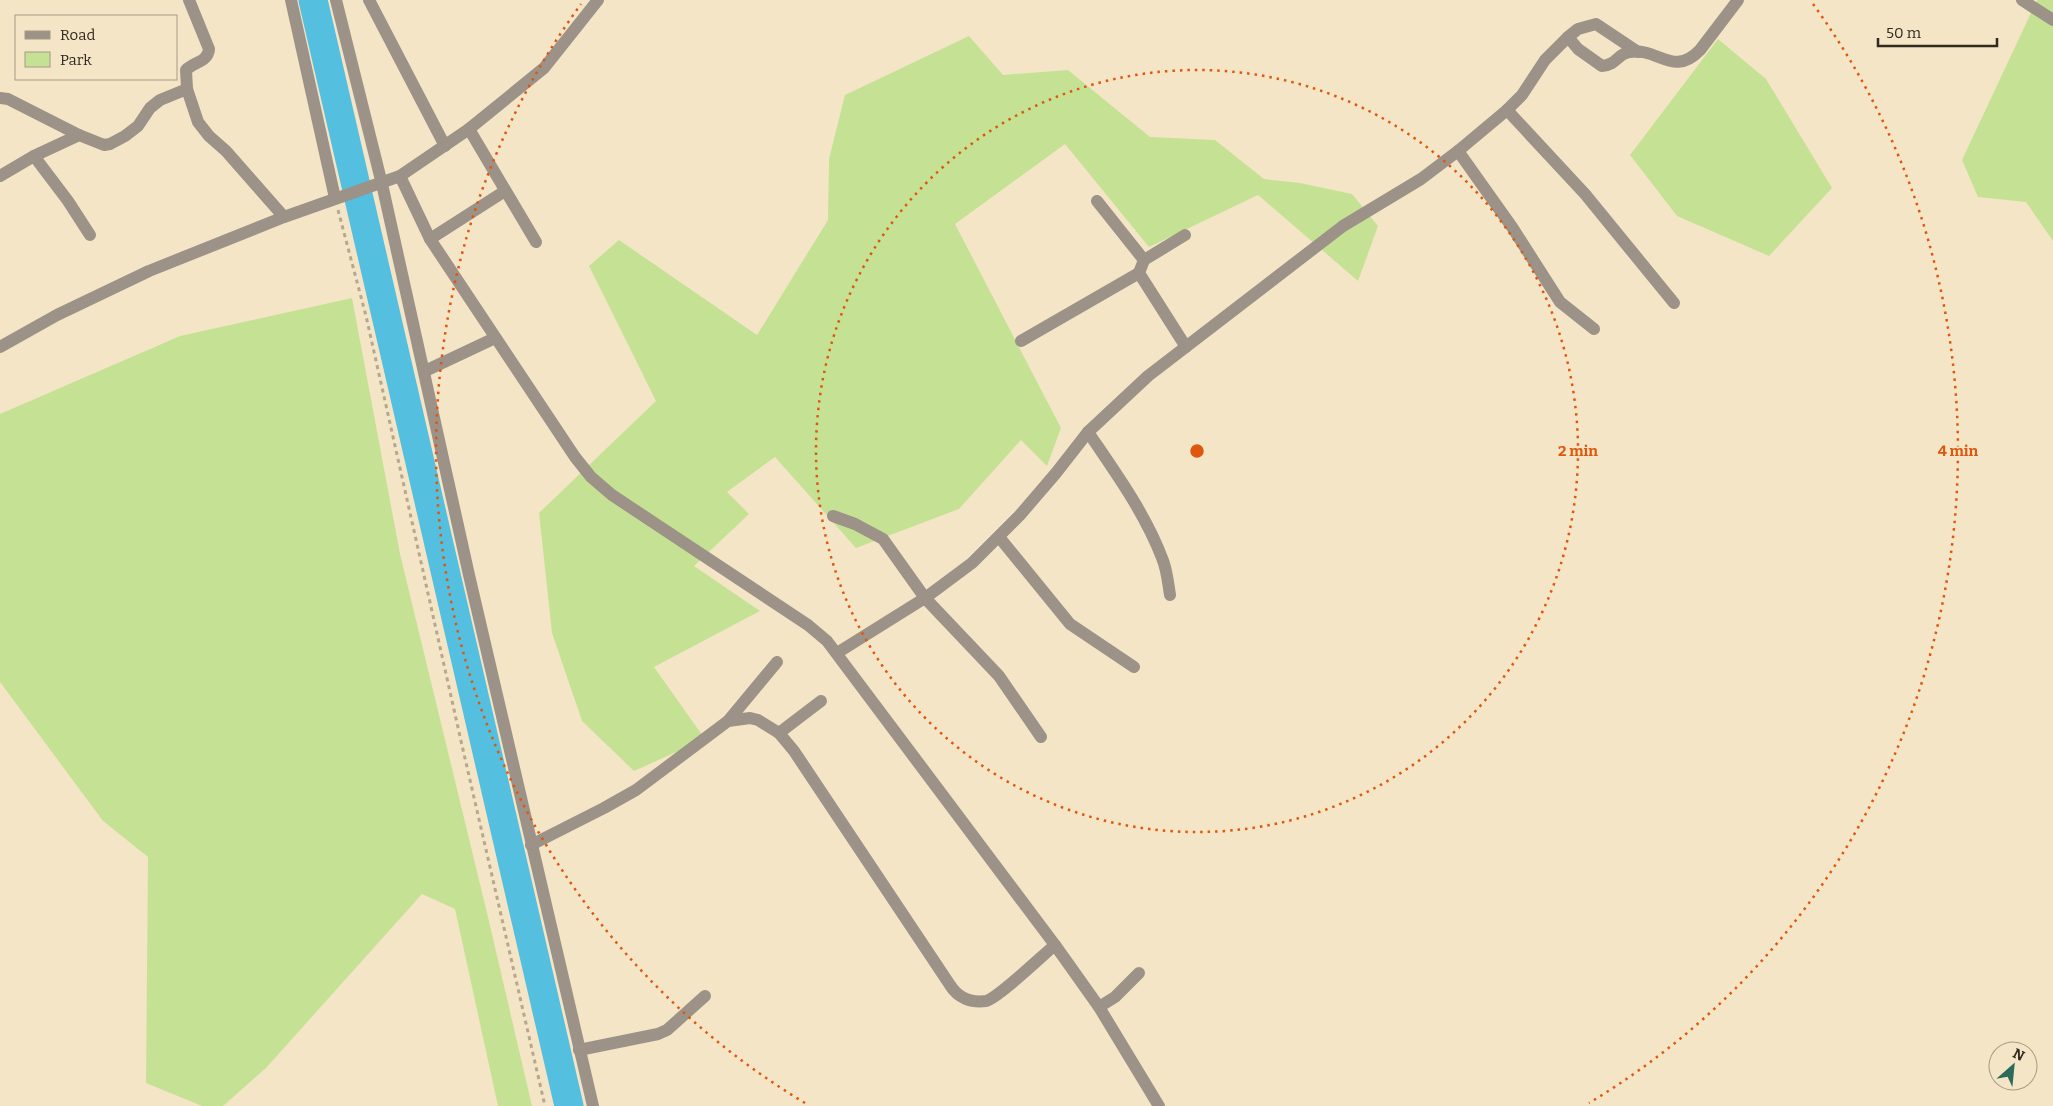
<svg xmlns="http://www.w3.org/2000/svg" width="2053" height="1106" viewBox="0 0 2053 1106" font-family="Bitter,serif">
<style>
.green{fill:#c5e294}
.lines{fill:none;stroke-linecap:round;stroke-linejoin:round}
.river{stroke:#54bfdf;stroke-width:29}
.path{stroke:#b4a890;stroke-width:3;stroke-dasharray:4 4;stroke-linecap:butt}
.minor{stroke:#9c9287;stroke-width:12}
.ring{fill:none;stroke:#df570d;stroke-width:2.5;stroke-dasharray:2.5 5}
.centre{fill:#df570d;stroke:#f5e5c7;stroke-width:2.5}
.ring-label{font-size:15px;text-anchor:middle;font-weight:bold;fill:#df570d;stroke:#f5e5c7;stroke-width:4;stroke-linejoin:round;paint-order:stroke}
</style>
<rect width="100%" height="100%" fill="#f5e5c7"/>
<!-- green -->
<g class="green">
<polygon points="2037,0 2053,0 2053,241 2026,202 1978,197 1962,160"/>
<polygon points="969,36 1003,75 1068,70 1150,137 1215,140 1264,179 1300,183 1352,194 1378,226 1358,281 1258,195 1149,247 1065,144 955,224 1061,428 1047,466 1021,440 959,509 856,548 775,457 727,492 749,514 694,566 760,611 654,667 705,739 634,771 582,721 552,633 539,513 656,401 589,266 619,240 757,335 828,220 829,159 845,95"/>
<polygon points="1718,39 1766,79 1832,188 1769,256 1677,216 1630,155"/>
<polygon points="352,298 400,554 488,917 532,1106 498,1106 455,909 422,894 266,1068 223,1106 202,1106 146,1083 148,857 103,821 0,682 0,414 180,336"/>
</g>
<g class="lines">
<!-- river -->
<polyline class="river" points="313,0 569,1106"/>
<!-- path -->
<polyline class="path" points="338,210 366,316 461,741 545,1106"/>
<!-- minor -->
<g class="minor">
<path d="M 189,0 L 209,49 C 208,62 194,62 186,70 L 187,89 L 198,122 L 209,136 L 226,151 L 284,217"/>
<polyline points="291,0 335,198"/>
<polyline points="336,0 382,184 469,575 593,1106"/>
<polyline points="369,0 445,146"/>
<polyline points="2022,0 2053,20"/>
<polyline points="1568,37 1578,29 1596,24 1638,52"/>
<polyline points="0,98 8,99 79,135"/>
<polyline points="1507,110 1585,194 1674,303"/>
<polyline points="469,129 536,242"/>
<polyline points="1458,151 1512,227 1560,302 1594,329"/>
<polyline points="34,156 68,201 90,235"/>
<polyline points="0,176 34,156 79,135 104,145 110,144 125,136 138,126 150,108 160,100 187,89"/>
<polyline points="400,176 430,239 575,457 591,477 612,495 808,625 827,641 1055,945 1099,1007 1159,1106"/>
<polyline points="1097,201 1144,260"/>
<polyline points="1185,235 1144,260 1139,273 1186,347"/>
<polyline points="430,239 505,191"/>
<polyline points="1021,341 1139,273"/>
<polyline points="0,347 57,315 149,271 284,217 400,176 469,129 544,68 598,0"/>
<polyline points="425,371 495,338"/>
<path d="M 1088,432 C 1115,472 1145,513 1162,558 C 1167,569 1168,583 1170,595"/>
<polyline points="833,516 855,524 883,539 925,598 999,676 1041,737"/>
<polyline points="999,537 1070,624 1134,667"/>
<path d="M 837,653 L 925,598 L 972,563 L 1020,515 L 1056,473 L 1088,432 L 1148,376 L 1343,226 L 1421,179 L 1458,151 L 1507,110 L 1522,95 L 1545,60 L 1568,37 L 1578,49 L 1602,66 C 1617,65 1618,53 1630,52 C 1658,47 1673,78 1700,50 L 1738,0"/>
<polyline points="728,721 777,662"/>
<polyline points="779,733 821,701"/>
<path d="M 531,845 L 604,808 L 636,790 L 728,721 L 750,718 L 758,720 L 779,733 L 794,751 L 950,985 C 958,998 971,1003 986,1001 C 998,998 1043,955 1055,945"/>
<polyline points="1099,1007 1115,997 1139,973"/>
<polyline points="579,1050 658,1034 667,1030 705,996"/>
</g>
</g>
<!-- distance rings -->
<g class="ring">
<circle cx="1197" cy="451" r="381"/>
<path d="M805 1103A761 761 0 0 1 581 4M1813 4A761 761 0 0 1 1589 1103"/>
</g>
<circle cx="1197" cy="451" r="8" class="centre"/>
<g class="ring-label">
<text x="1578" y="456">2 min</text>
<text x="1958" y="456">4 min</text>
</g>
<!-- legend -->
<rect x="15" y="15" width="162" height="65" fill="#f5e5c7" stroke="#a69a84"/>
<rect x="25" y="31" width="25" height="8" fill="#9c9287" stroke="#a69a84"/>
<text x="60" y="40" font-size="15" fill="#302a1f">Road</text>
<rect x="25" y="52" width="25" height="15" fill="#c5e294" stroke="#a69a84"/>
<text x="60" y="65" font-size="15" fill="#302a1f">Park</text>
<!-- north arrow -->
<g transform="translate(2013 1066) rotate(27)"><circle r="24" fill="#f5e5c7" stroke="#a69a84"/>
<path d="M0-4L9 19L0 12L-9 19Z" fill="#2b6b59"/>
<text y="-8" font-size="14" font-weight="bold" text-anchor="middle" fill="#302a1f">N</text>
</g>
<!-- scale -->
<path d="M1878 38v8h119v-8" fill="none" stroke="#302a1f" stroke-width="2.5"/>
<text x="1886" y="38" font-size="15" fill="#302a1f" stroke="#f5e5c7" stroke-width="4" paint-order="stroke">50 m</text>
</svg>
